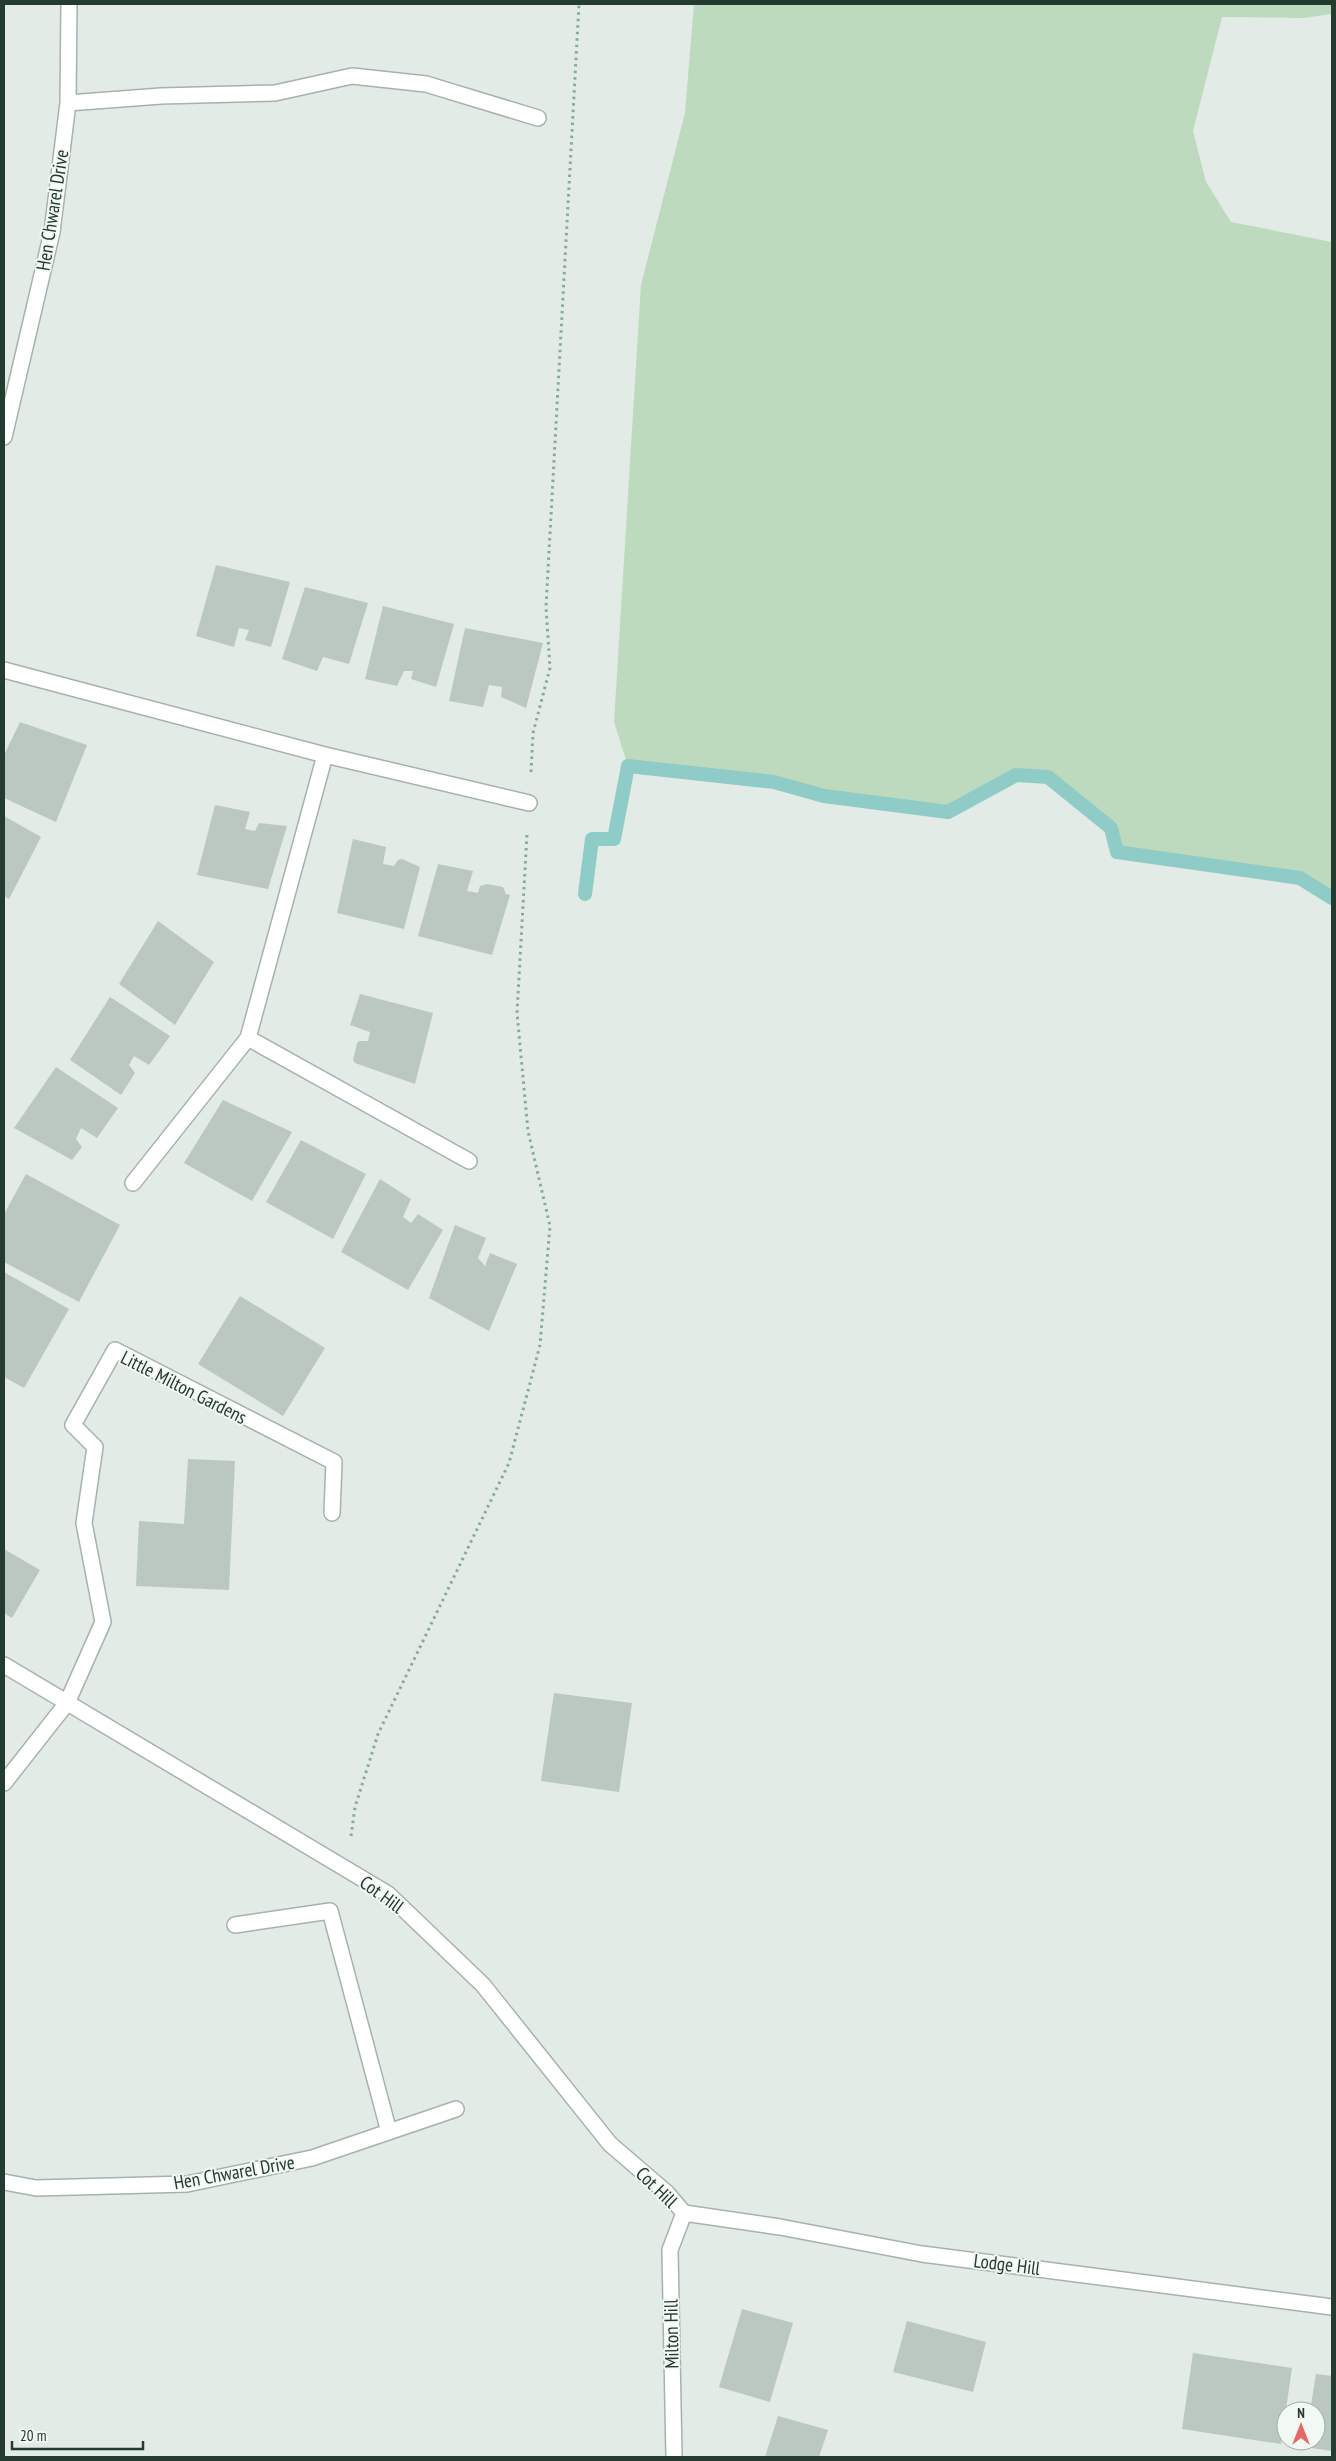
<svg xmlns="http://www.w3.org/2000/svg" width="1336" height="2461" font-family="'PT Sans Narrow',sans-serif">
  <rect width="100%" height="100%" fill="#e2ebe5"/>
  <!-- green -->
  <path fill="#bddabe" d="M694 4H1332V14L1303 18 1222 17 1193 131 1206 182 1231 222 1332 242V898L1300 878 1117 852 1111 828 1048 777 1016 775 948 812 824 796 774 782 628 766 614 722 641 285 685 113Z"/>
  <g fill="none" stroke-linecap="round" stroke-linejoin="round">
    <!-- stream -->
    <path stroke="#8fcbc7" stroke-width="14" d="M585 894 592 839H614L628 766 774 782 824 796 948 812 1016 775 1048 777 1111 828 1117 852 1300 878 1332 898"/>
  </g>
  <!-- building -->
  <path fill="#bbc8c0" d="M216 565 290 582 271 647 245 640 249 630 239 628 234 647 196 636Z
    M305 587 368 603 349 664 323 657 317 671 282 659Z
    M383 606 454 624 436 687 411 679 413 671H404L397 686 365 679Z
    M465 628 543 643 526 708 501 697 502 687 489 685 483 707 449 701Z
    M20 722 87 745 56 822 4 798V755Z
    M215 805 250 812 245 829 255 831 259 823 287 826 268 889 197 875Z
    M4 816 41 837 9 899 4 896Z
    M353 839 386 847 383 864 394 866 398 860 402 859 420 867 404 929 337 913Z
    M438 864 473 871 467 891 478 893 480 886 487 884 503 887 506 894 510 895 492 955 418 936Z
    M158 921 214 962 175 1025 119 984Z
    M360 994 433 1013 415 1084 355 1063 353 1060 357 1043 359 1041H368L370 1032 350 1025Z
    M110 997 170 1036 149 1065 134 1056 129 1065 135 1073 121 1095 70 1060Z
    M56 1067 118 1108 97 1138 81 1128 76 1139 82 1147 72 1160 14 1128Z
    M223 1100 292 1132 252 1201 184 1163Z
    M301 1140 366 1174 333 1239 266 1202Z
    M26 1174 120 1225 79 1302 4 1262V1214Z
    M380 1179 411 1199 403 1217 411 1223 418 1214 443 1230 408 1290 341 1252Z
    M455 1225 486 1238 478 1258 485 1266 490 1253 517 1264 489 1331 429 1298Z
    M4 1272 69 1309 24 1388 4 1377Z
    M240 1296 325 1348 283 1416 198 1364Z
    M188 1459 235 1461 229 1590 136 1586 139 1521 184 1524Z
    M4 1549 40 1570 12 1618 4 1613Z
    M554 1693 632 1703 619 1792 541 1781Z
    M742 2309 793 2323 770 2402 719 2387Z
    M907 2321 986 2342 973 2392 893 2372Z
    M1193 2353 1292 2368 1281 2444 1182 2429Z
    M1316 2374 1332 2376V2451L1305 2447 1306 2441H1316V2411H1310Z
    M778 2416 828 2430 819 2457H765Z"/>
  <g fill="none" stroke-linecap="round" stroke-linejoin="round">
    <!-- minor casing -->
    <g stroke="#a5b3ab" stroke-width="18">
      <path id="minor" d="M68 103 161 96 275 93 352 76 426 84 538 118
        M4 437 52 232 68 103 69 4
        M4 670 325 755 529 803
        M325 755 248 1038 469 1161
        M133 1183 248 1038
        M4 1665 388 1894 483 1985 610 2144 667 2193 684 2213
        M4 1783 67 1703 103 1622 84 1523 95 1447 73 1425 115 1350 334 1462 332 1513
        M235 1925 330 1911 389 2132
        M4 2182 36 2188 187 2184 312 2158 456 2109"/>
    </g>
    <!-- tertiary casing -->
    <g stroke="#a5b3ab" stroke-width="18">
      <path id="tertiary" d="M674 2457 670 2250 684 2213 780 2227 922 2254 1332 2307"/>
    </g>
    <!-- path -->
    <path stroke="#85ac97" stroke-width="3" stroke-dasharray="2.5 4" stroke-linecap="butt" d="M531 772 533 733 550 668 546 607 579 4
      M351 1836 355 1807 378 1734 509 1463 540 1345 550 1226 528 1131 517 1013 527 834"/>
    <!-- minor -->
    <use href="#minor" stroke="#fff" stroke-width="15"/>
    <!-- tertiary -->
    <use href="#tertiary" stroke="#fff" stroke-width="15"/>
  </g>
  <g text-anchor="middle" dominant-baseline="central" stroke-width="4" stroke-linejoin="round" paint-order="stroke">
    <!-- street labels -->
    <g font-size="19" fill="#243b2f" stroke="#f2f8f4">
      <text transform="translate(52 210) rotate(-81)">Hen Chwarel Drive</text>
      <text transform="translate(184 1387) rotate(27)">Little Milton Gardens</text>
      <text transform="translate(382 1894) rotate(36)">Cot Hill</text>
      <text transform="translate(234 2172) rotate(-10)">Hen Chwarel Drive</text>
      <text transform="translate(657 2187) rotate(44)">Cot Hill</text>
      <text transform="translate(1007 2264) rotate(7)">Lodge Hill</text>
      <text transform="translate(671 2334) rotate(-91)">Milton Hill</text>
    </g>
  </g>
  <!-- border -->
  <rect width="1336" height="2461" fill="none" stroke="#243b2f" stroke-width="10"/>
  <!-- north arrow -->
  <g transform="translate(1301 2426)"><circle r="24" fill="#f2f8f4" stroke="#a0aca5"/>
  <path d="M0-4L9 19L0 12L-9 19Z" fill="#e66865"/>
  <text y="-8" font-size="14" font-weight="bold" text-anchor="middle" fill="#243b2f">N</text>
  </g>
  <!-- scale -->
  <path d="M12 2441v8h131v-8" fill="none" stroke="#243b2f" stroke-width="2.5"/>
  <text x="20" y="2441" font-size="15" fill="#243b2f" stroke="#f2f8f4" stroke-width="4" paint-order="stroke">20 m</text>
</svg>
